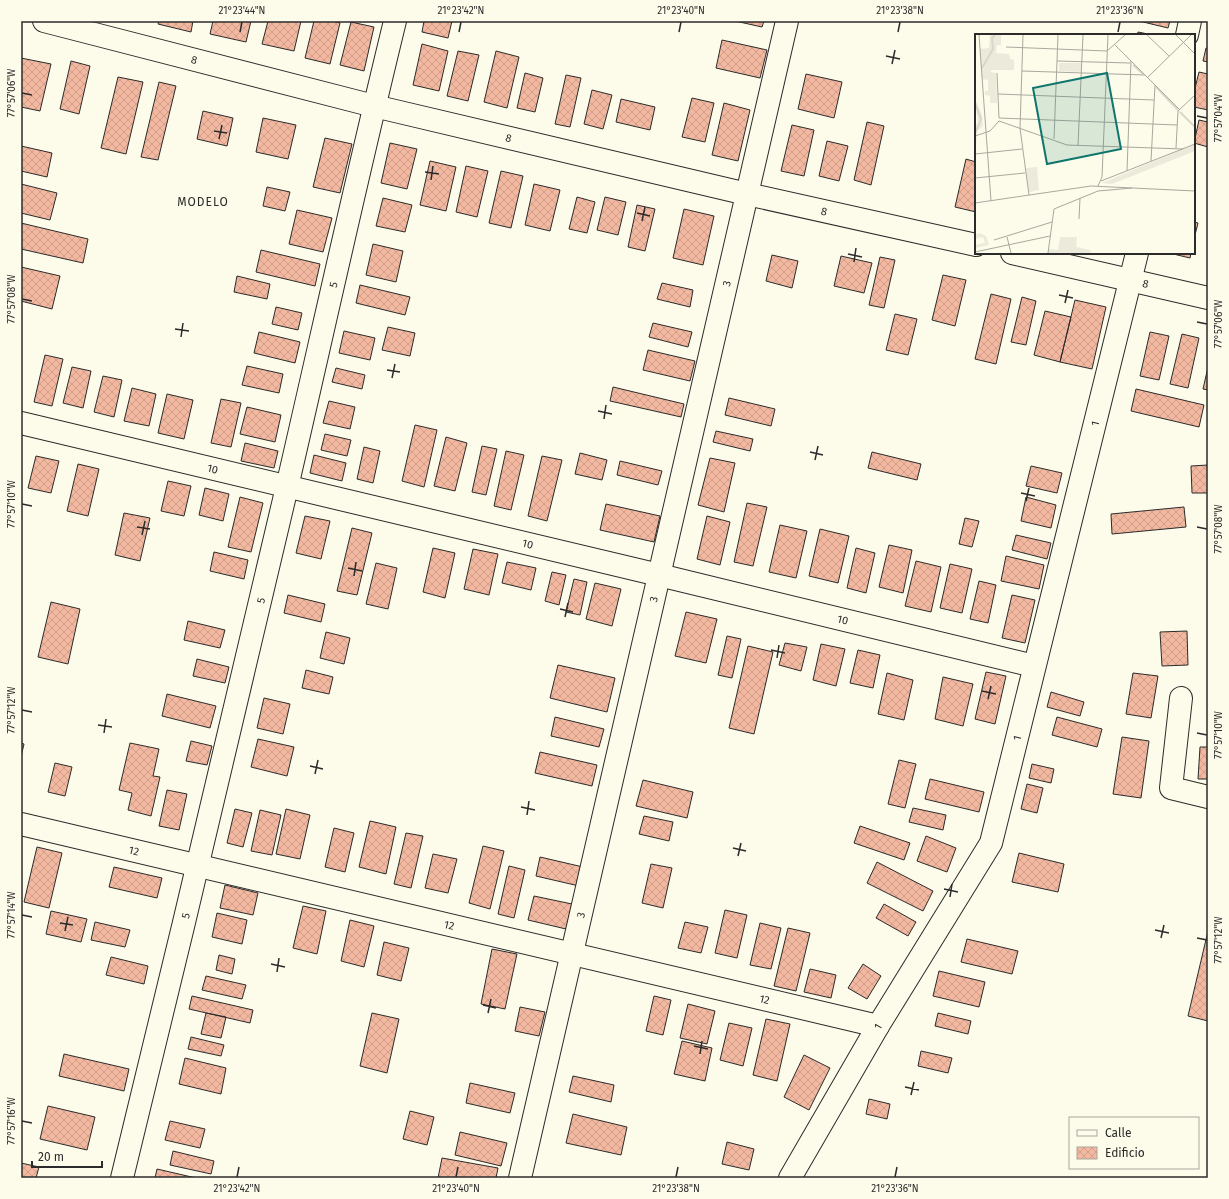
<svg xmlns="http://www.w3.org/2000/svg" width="1229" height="1199" font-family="'Fira Sans',sans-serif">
  <defs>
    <pattern id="building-cross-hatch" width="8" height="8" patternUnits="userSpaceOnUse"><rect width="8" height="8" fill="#f2b8a0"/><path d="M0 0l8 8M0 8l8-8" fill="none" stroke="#d09e8a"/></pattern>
  </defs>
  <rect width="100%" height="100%" fill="#fdfbea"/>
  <!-- building -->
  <path fill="url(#building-cross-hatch)" stroke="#2b2b2b" d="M159 21H193L191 32 158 24Z
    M213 21H251L246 42 210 34Z
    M268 21H301L294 51 262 44Z
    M314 21H333L340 23 330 64 305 58Z
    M424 21H452L448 38 422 32Z
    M735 21H764L762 27Z
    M1139 21H1170L1168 28Z
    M351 22 374 27 364 71 340 65Z
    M1138 32 1153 35H1137Z
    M722 40 767 50 760 78 716 68Z
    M422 44 448 51 439 91 413 85Z
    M1206 48H1208V62L1203 61Z
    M458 51 479 55 468 101 447 96Z
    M496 51 519 57 507 108 484 102Z
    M21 58 51 64 40 111 21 107Z
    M71 61 90 66 79 114 60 109Z
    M1199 72 1208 74V110L1194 107V92Z
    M525 73 543 78 535 112 517 108Z
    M806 74 842 82 834 118 798 109Z
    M566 75 581 78 570 127 555 124Z
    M118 77 143 82 126 154 101 148Z
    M159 82 176 86 158 160 141 157Z
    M592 90 612 95 603 129 584 124Z
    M692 98 714 103 705 142 682 137Z
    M621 99 655 107 650 130 616 122Z
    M724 103 750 110 738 161 712 155Z
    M203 111 233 118 227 146 197 139Z
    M263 118 296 125 288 159 256 152Z
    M1199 120 1208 122V147L1194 143Z
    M867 122 884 126 871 185 854 180Z
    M792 125 814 130 804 176 781 171Z
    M325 138 352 144 340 193 313 187Z
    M827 141 848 146 839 181 819 176Z
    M390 143 417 149 407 189 381 183Z
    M21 146 52 153 47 177 21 171Z
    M966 159 976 162V212L955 207Z
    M430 161 456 167 446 211 420 205Z
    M466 166 488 171 477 217 456 212Z
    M501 171 523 176 511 228 489 223Z
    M21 184 57 193 50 220 21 213Z
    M534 184 560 190 550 231 525 225Z
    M267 187 290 192 285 211 263 206Z
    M577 197 595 202 587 233 569 229Z
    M605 197 626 202 618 235 597 230Z
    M383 198 412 205 405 232 376 226Z
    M637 205 655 209 645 251 628 247Z
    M684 209 714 216 703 265 673 258Z
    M297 210 332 218 323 252 289 244Z
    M1194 222 1198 223 1194 239Z
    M21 223 88 239 83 263 21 249Z
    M373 244 403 251 396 282 366 275Z
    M261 250 320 264 315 286 256 272Z
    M1169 253H1191L1190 258Z
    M772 255 798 261 792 288 766 281Z
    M841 256 872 263 864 293 834 286Z
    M880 257 895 260 884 308 869 305Z
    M21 267 60 276 52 309 21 301Z
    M943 275 966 280 955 326 932 320Z
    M237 276 270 284 267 299 234 292Z
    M662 283 693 290 690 307 657 299Z
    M360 285 410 297 405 315 356 303Z
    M991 294 1011 299 996 364 975 359Z
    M1022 297 1036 301 1026 345 1011 342Z
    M1075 300 1106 307 1092 369 1060 362Z
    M276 307 302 313 298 330 272 324Z
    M1045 311 1071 317 1060 362 1034 355Z
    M895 314 917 319 908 355 886 350Z
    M653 323 692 332 688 347 649 337Z
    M388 327 415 333 410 356 382 350Z
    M344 331 375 338 370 360 339 353Z
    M259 332 300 342 295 363 254 353Z
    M1150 332 1169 336 1159 380 1140 376Z
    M1182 334 1199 338 1188 388 1170 384Z
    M648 350 695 361 690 381 643 370Z
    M45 355 63 359 52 406 34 402Z
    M247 366 283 374 279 393 242 385Z
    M72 367 91 371 83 408 63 403Z
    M1208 367V390L1203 389Z
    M336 368 365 375 362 389 332 382Z
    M103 376 122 380 114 417 94 412Z
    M613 387 684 404 681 417 610 401Z
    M132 388 156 394 149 426 124 421Z
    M1136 389 1204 405 1199 427 1131 411Z
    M167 394 193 400 184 439 158 433Z
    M729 398 775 409 771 426 725 415Z
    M221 399 241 403 231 447 211 443Z
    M329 401 355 407 350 429 323 423Z
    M247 407 281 415 275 442 240 434Z
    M415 425 437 430 424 487 402 481Z
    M716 431 753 439 750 451 713 442Z
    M325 434 351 440 347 456 321 450Z
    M446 437 467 443 455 491 434 486Z
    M245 443 278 451 274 468 241 461Z
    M482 446 497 449 486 495 472 492Z
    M364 447 380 451 373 483 357 479Z
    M506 451 524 455 511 510 494 506Z
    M872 452 921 464 917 480 868 468Z
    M580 453 607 460 602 480 575 474Z
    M314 455 346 463 342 481 310 473Z
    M36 456 59 461 51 493 28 488Z
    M542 456 562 460 547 521 528 516Z
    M710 458 735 463 724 512 698 505Z
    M620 461 662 471 658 485 617 475Z
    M78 464 99 469 88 516 67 511Z
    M1208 465V493H1192L1191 466Z
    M1031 466 1062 473 1057 493 1026 486Z
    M168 481 191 486 184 516 161 511Z
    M205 488 229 494 223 521 199 515Z
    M240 497 263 503 251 552 228 547Z
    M1026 497 1056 505 1051 528 1021 521Z
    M747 503 767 507 753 566 734 562Z
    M606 504 660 516 654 542 600 530Z
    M1184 507 1186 527 1112 534 1111 514Z
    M124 513 150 518 140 561 115 555Z
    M305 516 330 521 321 559 296 553Z
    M707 516 730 522 720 565 697 559Z
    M965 518 979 521 972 547 959 544Z
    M780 525 807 531 796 578 769 572Z
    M352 528 372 533 357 595 337 591Z
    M820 529 849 536 838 583 809 576Z
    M1016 535 1051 543 1047 559 1012 550Z
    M889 545 912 550 903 593 879 587Z
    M433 548 455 553 445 598 423 592Z
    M856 548 875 553 866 593 847 588Z
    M473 549 498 554 489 595 464 589Z
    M214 552 248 560 244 579 210 571Z
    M1006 556 1044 565 1039 589 1001 581Z
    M916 561 941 567 931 612 905 606Z
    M507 562 536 568 531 590 502 583Z
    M376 563 397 568 388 609 366 604Z
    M950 564 972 569 962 613 940 608Z
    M552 572 566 575 559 605 545 601Z
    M574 579 587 582 580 615 566 612Z
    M979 581 996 585 988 623 970 619Z
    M595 583 621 589 612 626 586 619Z
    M288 595 325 604 321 622 284 613Z
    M1012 595 1035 600 1025 643 1002 638Z
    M51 602 80 609 68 664 38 657Z
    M686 612 717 619 706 663 675 656Z
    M188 621 225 630 220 648 184 640Z
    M1187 631 1188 665 1162 666 1160 632Z
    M326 632 350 638 344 664 320 658Z
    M727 636 741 639 732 678 718 675Z
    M785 643 807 647 801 671 779 665Z
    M821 644 845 649 836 686 813 680Z
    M748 646 773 652 754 734 729 728Z
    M858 650 880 655 873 688 850 683Z
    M197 659 229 667 225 683 193 676Z
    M558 665 615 678 607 712 550 698Z
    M306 670 333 677 329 694 302 688Z
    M986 672 1006 676 995 724 975 719Z
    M887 673 913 680 904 720 878 714Z
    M1133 673 1158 676 1151 718 1126 714Z
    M943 677 973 684 963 726 935 719Z
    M1051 692 1084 702 1080 716 1047 707Z
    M167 694 216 706 210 728 162 716Z
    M264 698 290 704 283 734 257 728Z
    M555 717 604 729 599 747 551 736Z
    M1057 717 1102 729 1097 747 1052 735Z
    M1122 737 1149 741 1141 798 1113 794Z
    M258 739 294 747 287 776 251 767Z
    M191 741 212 746 207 765 186 761Z
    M21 743 24 744 21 757Z
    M130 743 159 749 153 776 160 777 151 816 128 810 132 793 119 790Z
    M1200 747H1208V779H1198Z
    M540 752 597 765 592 786 535 773Z
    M899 760 916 764 905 808 888 804Z
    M55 763 72 767 65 796 48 792Z
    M1032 764 1054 769 1051 783 1029 778Z
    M930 779 984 792 979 812 925 799Z
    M643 780 693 792 687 818 636 806Z
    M1027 784 1043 788 1037 813 1021 809Z
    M167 790 187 794 179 830 159 826Z
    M913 808 946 815 943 830 909 822Z
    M235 809 252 813 243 847 227 843Z
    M286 809 310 815 300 859 276 854Z
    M260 810 281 815 272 855 251 851Z
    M644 816 673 822 669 841 639 834Z
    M370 821 396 827 386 874 359 867Z
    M860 826 910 843 904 860 854 843Z
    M334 828 354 833 345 872 325 867Z
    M406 833 423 836 411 888 394 884Z
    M926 836 956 848 947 872 917 861Z
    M483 846 504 851 490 909 469 903Z
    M37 847 62 853 49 908 24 902Z
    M1019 853 1064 864 1058 892 1012 882Z
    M433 854 457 859 448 893 425 888Z
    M540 857 583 867 579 886 536 876Z
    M877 862 933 891 923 911 867 883Z
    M651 864 672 868 663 908 642 903Z
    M509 866 525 870 514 918 498 914Z
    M114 867 162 878 157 898 109 887Z
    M225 885 258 893 253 915 220 908Z
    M534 896 572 904 566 929 528 920Z
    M884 904 916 922 908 936 876 918Z
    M303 906 326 911 317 954 293 948Z
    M725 910 747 915 737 958 715 953Z
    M51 911 87 919 81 942 46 934Z
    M217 913 247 920 242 944 212 937Z
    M350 920 374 926 364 967 341 961Z
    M95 922 130 930 125 947 91 940Z
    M685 922 708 927 701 953 678 948Z
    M760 923 781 928 771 969 750 965Z
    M788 928 810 933 796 991 774 986Z
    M1208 931V1021L1188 1016Z
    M967 939 1018 951 1012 974 961 962Z
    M384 942 409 948 401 981 377 975Z
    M492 949 517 954 505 1009 481 1004Z
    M219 955 235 959 232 974 216 970Z
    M111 957 148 966 144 984 106 975Z
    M863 964 881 976 867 999 848 988Z
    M810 969 836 975 831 998 804 992Z
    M939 971 985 982 979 1007 933 996Z
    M206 976 246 985 242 999 202 990Z
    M192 996 253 1010 250 1023 189 1009Z
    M654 996 671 1000 663 1035 646 1031Z
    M688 1004 715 1011 707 1044 680 1038Z
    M520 1007 545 1012 539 1036 515 1031Z
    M206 1013 226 1017 221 1038 201 1034Z
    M372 1013 399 1019 387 1073 360 1066Z
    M938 1013 971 1021 968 1034 935 1026Z
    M766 1019 790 1024 777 1081 753 1075Z
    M729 1023 752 1028 743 1066 720 1060Z
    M191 1037 224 1045 221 1056 188 1049Z
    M682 1041 712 1048 705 1081 674 1074Z
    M921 1051 952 1058 948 1073 918 1066Z
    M64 1054 129 1069 124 1091 59 1076Z
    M804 1055 830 1068 809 1110 784 1097Z
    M185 1058 226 1068 221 1094 179 1084Z
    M573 1076 614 1085 611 1102 569 1092Z
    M470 1083 515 1093 510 1113 466 1103Z
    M869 1099 890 1104 887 1119 866 1114Z
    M48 1106 95 1117 87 1150 40 1139Z
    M410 1111 434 1117 427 1145 403 1139Z
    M573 1114 627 1127 621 1155 566 1143Z
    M170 1121 205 1129 200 1148 165 1140Z
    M460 1132 507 1143 501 1166 455 1155Z
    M727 1142 754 1149 749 1170 722 1164Z
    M173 1151 214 1161 211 1174 170 1165Z
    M442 1158 498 1168 496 1178H438Z
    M21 1163 39 1167 36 1178H21Z
    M157 1169 196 1178H155Z"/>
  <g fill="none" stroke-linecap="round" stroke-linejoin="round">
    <!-- minor casing -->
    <g stroke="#2b2b2b" stroke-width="24">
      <g id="minor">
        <path id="s1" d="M44 21 374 106 747 194 976 245"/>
        <path d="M1187 35 1190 21"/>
        <path id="s2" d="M1012 253 1208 298"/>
        <path id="s3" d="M21 423 659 575 1034 666"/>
        <path d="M1181 698 1171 788 1208 797"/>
        <path id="s4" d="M21 824 878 1026"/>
        <path id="s5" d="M122 1178C178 948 234 717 287 487 323 331 357 176 395 21"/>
        <path id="s6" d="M520 1178 787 21"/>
        <path id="s7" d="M790 1178 878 1026 991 843 1137 253"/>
      </g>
    </g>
    <!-- minor -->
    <use href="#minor" stroke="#fdfbea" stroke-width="22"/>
  </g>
  <!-- ticks -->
  <path fill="none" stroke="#2b2b2b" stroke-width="1.5" d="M240 32 242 22M459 32 461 22M679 32 681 22M898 32 900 22M1118 32 1120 22M886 56 900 59M892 64 895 50M22 93 32 95M1197 116 1207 118M214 131 227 133M219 139 222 125M425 172 439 174M431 180 433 166M637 213 650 216M642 221 645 207M848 254 862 257M854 262 856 248M1059 295 1073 298M22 299 32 301M1065 303 1068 290M1197 322 1207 324M175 329 189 331M181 337 183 323M387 370 400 372M392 378 395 364M598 411 612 414M604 419 606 405M810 452 823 455M815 460 818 446M1021 493 1035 496M1026 501 1029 488M22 504 32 506M137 527 150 529M1197 527 1207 529M142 535 145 521M348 568 362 571M354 576 356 562M560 609 573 612M565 617 568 603M771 650 785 653M777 658 779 645M982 691 996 694M988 699 991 686M22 710 32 712M98 725 112 727M104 733 106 719M1197 733 1207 735M310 766 323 769M315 774 318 760M521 807 535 810M527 815 529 801M733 848 746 851M738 856 741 843M944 889 958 892M950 897 952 884M22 915 32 917M60 923 73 925M1155 930 1169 933M65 931 68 917M1161 938 1164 925M1197 938 1207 940M271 964 285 967M277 972 279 958M483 1005 496 1008M488 1013 491 999M694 1046 708 1049M700 1054 702 1041M905 1087 919 1090M911 1095 914 1082M22 1121 32 1123M237 1177 239 1167M456 1177 458 1167M676 1177 678 1167M895 1177 897 1167"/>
  <g text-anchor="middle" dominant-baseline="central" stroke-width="3" stroke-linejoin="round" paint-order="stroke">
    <!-- street labels -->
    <g font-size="11" fill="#2b2b2b" stroke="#fdfbea">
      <text stroke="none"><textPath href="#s1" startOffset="155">8</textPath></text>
      <text stroke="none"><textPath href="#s1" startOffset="479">8</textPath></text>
      <text stroke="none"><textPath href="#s1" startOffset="803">8</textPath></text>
      <text stroke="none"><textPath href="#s2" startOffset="137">8</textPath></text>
      <text stroke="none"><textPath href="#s5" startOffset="918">5</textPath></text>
      <text stroke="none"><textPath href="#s6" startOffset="918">3</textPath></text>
      <text stroke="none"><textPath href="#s7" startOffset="823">1</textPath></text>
      <text stroke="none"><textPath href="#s3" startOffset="197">10</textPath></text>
      <text stroke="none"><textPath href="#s3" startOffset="521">10</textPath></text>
      <text stroke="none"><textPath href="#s5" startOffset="594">5</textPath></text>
      <text stroke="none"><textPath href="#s6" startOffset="594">3</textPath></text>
      <text stroke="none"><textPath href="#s3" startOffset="845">10</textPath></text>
      <text stroke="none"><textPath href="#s7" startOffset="499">1</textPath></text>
      <text stroke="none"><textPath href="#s4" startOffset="116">12</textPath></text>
      <text stroke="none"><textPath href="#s5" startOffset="270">5</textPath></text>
      <text stroke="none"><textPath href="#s6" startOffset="270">3</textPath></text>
      <text stroke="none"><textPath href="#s4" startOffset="440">12</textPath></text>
      <text stroke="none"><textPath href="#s4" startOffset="764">12</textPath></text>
      <text stroke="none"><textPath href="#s7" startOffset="175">1</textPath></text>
    </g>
    <!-- neighbourhood labels -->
    <g font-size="12" letter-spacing="1" fill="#2b2b2b" stroke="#fdfbea">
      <text x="203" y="202">MODELO</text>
    </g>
  </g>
  <!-- overview -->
  <g transform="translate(975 34)">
    <rect width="220" height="220" fill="#fdfbea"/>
    <path d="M8 1H37H26V11H22L21 19 34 20 35 25 39 26V36H16V38L21 39 22 69H15V62L10 61V57H13V46L7 45 5 15 14 14 15 1ZM84 29H106V38L84 37ZM0 65 7 81 8 92 2 97 0 127V91L3 89ZM220 110V117L137 150 127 149ZM5 199 11 202 14 211 0 214V211L10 209 8 203 0 205V201Z" fill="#ecebdb"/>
    <path d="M62 133 64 156 54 158 51 134ZM85 203H102L101 213 116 216 115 219H73V215L83 216Z" fill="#ecebdb"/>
    <path fill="none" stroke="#d8d7c9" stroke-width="2" d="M158 31 168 40M7 34 18 15 17 4 20 1M181 53 203 76M0 69 6 85 0 100M205 78 220 93"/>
    <path fill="none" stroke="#a9a89e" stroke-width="1" d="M4 1 16 167M48 1 45 94 54 161M172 1 194 22M201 1 220 20M140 11 205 76M31 13 132 17M132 17 150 1M82 27 155 29M47 37 170 41M22 39 24 84M173 43 216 1M23 60 179 66M24 84 202 91M24 87 92 111 208 115M0 102 15 97 24 87M79 105 83 1M103 111 108 1M201 114 203 77 220 61M0 120 47 115M176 127 180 51M152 137 156 27M0 144 50 139M126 147 220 110M123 152 127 143 133 1M0 169 116 152 220 157M104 185 105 164M32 203 36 219M19 206 77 188M0 218 75 202M73 219 79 175 123 157 157 154"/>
    <path fill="#0f766e" fill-opacity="0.15" stroke="#0f766e" stroke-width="2" d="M132 39 146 115 72 130 58 54Z"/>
    <rect width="220" height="220" fill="none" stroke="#2b2b2b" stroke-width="2"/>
  </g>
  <!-- border -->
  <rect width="1229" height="1199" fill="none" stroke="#fdfbea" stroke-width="44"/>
  <!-- legend -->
  <rect x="1069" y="1117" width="130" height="52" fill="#fdfbea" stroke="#a9a89e"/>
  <rect x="1077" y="1130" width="20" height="6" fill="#fdfbea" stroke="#a9a89e"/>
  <text x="1105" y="1137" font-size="12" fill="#2b2b2b">Calle</text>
  <rect x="1077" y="1147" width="20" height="12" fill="url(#building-cross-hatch)" stroke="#a9a89e"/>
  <text x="1105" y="1157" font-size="12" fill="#2b2b2b">Edificio</text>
  <!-- scale -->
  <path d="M32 1161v6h70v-6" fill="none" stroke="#2b2b2b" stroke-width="2"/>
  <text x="38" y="1161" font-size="12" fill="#2b2b2b" stroke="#fdfbea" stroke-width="3" paint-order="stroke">20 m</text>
  <rect x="22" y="22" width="1185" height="1155" fill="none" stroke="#2b2b2b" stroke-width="1.5"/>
  <g font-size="10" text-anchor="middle" fill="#2b2b2b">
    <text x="242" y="14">21°23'44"N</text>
    <text x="461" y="14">21°23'42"N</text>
    <text x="681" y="14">21°23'40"N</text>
    <text x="900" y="14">21°23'38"N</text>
    <text x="1120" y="14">21°23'36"N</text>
    <text transform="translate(11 93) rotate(-90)" y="4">77°57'06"W</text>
    <text transform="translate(1218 118) rotate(-90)" y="4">77°57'04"W</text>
    <text transform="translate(11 299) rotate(-90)" y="4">77°57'08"W</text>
    <text transform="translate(1218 324) rotate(-90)" y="4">77°57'06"W</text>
    <text transform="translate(11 504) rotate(-90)" y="4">77°57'10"W</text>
    <text transform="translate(1218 529) rotate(-90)" y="4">77°57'08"W</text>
    <text transform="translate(11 710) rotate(-90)" y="4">77°57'12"W</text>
    <text transform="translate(1218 735) rotate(-90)" y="4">77°57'10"W</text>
    <text transform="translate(11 915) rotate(-90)" y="4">77°57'14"W</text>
    <text transform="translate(1218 940) rotate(-90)" y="4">77°57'12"W</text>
    <text transform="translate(11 1121) rotate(-90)" y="4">77°57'16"W</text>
    <text x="237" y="1192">21°23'42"N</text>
    <text x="456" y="1192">21°23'40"N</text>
    <text x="676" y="1192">21°23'38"N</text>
    <text x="895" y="1192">21°23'36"N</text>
  </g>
</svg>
